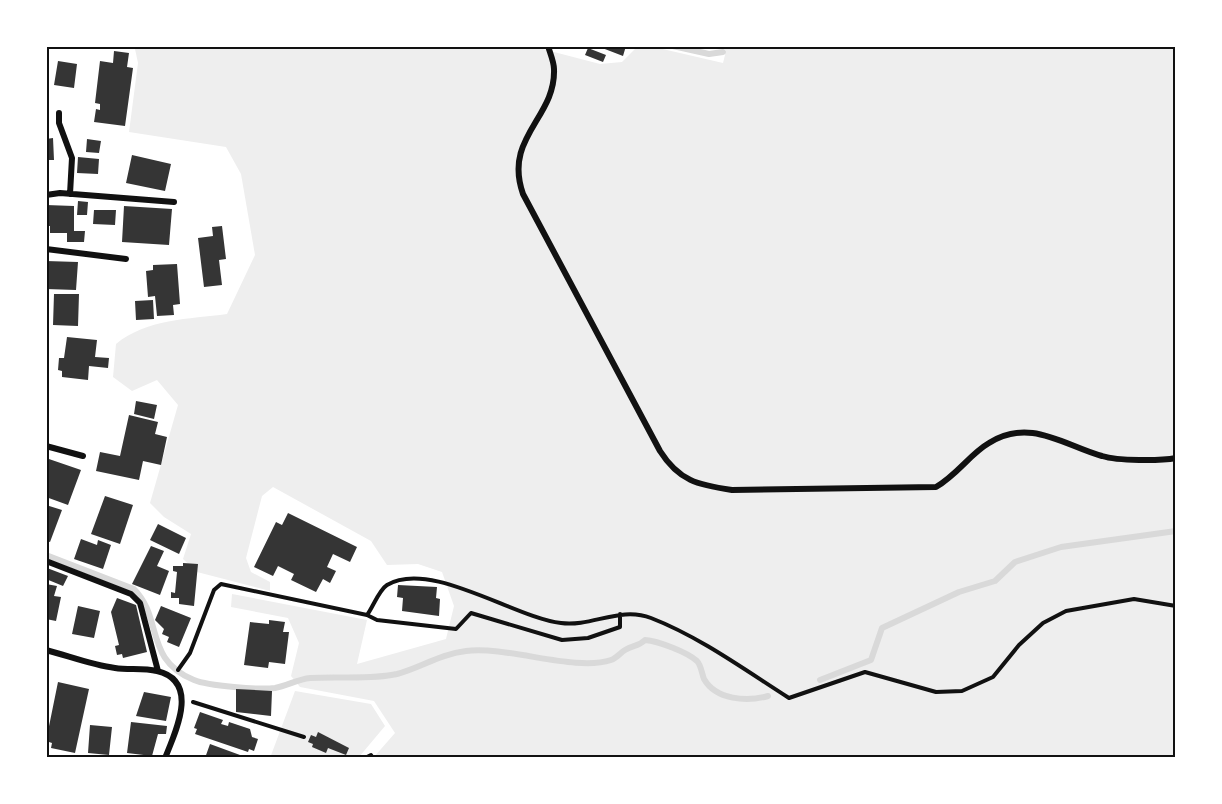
<svg xmlns="http://www.w3.org/2000/svg" width="1222" height="804" font-family="Inter,sans-serif">
  <rect width="100%" height="100%" fill="#fff"/>
  <!-- green -->
  <path fill="#eee" d="M47 46H531L600 64 622 62 638 46 654 47 723 63 726 51 723 46 1175 47V757H374L395 733 374 701 300 687 291 676 299 643 288 618 231 607 232 594 367 620 357 664 446 639 454 606 442 572 418 564 387 565 371 541 273 487 262 496 246 558 251 572 270 582V591L197 572 183 559 191 534 164 517 150 503 178 405 157 380 132 391 113 377 116 344C146 319 189 319 227 314L255 255 241 174 226 147 129 132 138 63 135 49H47Z
    M295 691 371 704 385 726 359 757 270 758Z"/>
  <g fill="none" stroke-linecap="round" stroke-linejoin="round">
    <!-- stream -->
    <path stroke="#d9d9d9" stroke-width="6" d="M673 46 709 54 723 52
      M46 555 134 589C163 618 144 660 194 680 208 686 260 690 275 688 287 686 298 679 310 678 338 676 370 680 397 674 420 668 440 654 466 651 509 646 575 672 611 660 617 658 620 653 625 650 633 645 638 647 645 640 658 641 687 652 697 661 701 665 702 674 704 679 716 700 747 702 768 696
      M820 680 871 660 882 628 959 592 995 581 1015 562 1061 547 1176 531"/>
  </g>
  <!-- building -->
  <path fill="#353535" d="M597 46H626L623 56Z
    M588 48 606 55 603 62 585 55Z
    M114 51 129 53 127 67 133 68 125 126 94 122 96 109 100 110V104L95 103 100 61 113 63Z
    M58 61 77 64 74 88 54 85Z
    M53 138 54 160H46V139Z
    M87 139 101 141 99 153 86 152Z
    M132 155 171 164 165 191 126 183Z
    M78 157 99 159 98 174 77 173Z
    M78 201 88 202 87 215H77Z
    M46 205 74 206V231H85L84 242H67V233H50V226H46Z
    M124 206 172 209 169 245 122 242Z
    M94 210H116L115 225 93 224Z
    M222 226 226 259 219 260 222 285 204 287 198 238 213 236 212 227Z
    M46 261 78 262 76 290 46 289Z
    M177 264 180 304 173 305 174 315 157 316 155 296 148 297 146 271 153 270V265Z
    M54 294H79L78 326 53 325Z
    M153 300 154 319 136 320 135 301Z
    M67 337 97 340 95 357 109 358 108 368 89 366 88 380 62 377V371L58 370 59 358H64Z
    M136 401 157 405 154 419 134 414Z
    M129 415 158 422 155 434 167 437 161 465 143 461 139 480 96 471 100 452 120 456Z
    M46 458 81 470 68 505 46 497Z
    M105 496 133 505 120 544 91 534Z
    M46 505 62 510 50 542 46 541Z
    M288 513 357 547 350 562 333 554 327 567 336 571 330 583 323 579 316 592 291 580 294 574 278 566 273 576 254 567 276 522 282 525Z
    M158 524 186 538 179 554 150 540Z
    M81 539 97 545 98 540 111 545 103 569 74 559Z
    M151 546 164 551 157 566 169 571 160 595 132 584Z
    M183 563 198 564 194 606 179 604V598H171V592L175 593 177 572 173 571V566H183Z
    M47 568 68 576 63 586 46 579Z
    M46 584 57 586 54 596 61 597 56 621 46 619Z
    M398 585 437 587 436 598 440 599 439 616 402 611 403 598 397 597Z
    M117 598 136 605 147 652 123 658 122 654 117 655 115 646 119 645 111 612Z
    M78 606 100 611 94 638 72 634Z
    M161 606 191 618 179 647 167 642 169 637 162 634 164 629 155 620Z
    M269 620 285 622 283 632H289L285 664 269 662 268 668 244 665 250 622 269 624Z
    M58 682 89 689 75 753 51 748 52 743 46 741Z
    M236 689 272 691 271 716 236 712Z
    M144 692 171 697 166 721 136 716Z
    M200 712 223 720 221 724 228 726 229 722 250 729 252 737 258 739 254 751 249 749 248 752 195 734 197 729 194 728Z
    M131 722 167 726 166 734H158L152 756 127 753Z
    M90 725 112 727 109 755 88 753Z
    M318 732 349 748 346 755 328 748 326 753 312 747 313 744 308 742 311 735 316 737Z
    M210 744 240 755 239 758H205Z"/>
  <g fill="none" stroke-linecap="round" stroke-linejoin="round">
    <!-- path -->
    <path stroke="#111" stroke-width="4" d="M367 615 377 620 456 629 471 613 562 640 588 638 620 627V614
      M178 670 190 653 214 590 221 584 367 615C373 607 379 590 387 585 430 559 515 618 561 623 592 627 620 606 651 618 700 637 745 670 789 698L865 672 936 692 962 691 993 677 1019 645 1043 623 1066 611 1134 599 1176 606
      M193 702 304 737
      M365 758 371 755 373 758"/>
    <!-- minor -->
    <path stroke="#111" stroke-width="6" d="M548 46C550 53 554 62 554 69 556 118 503 137 523 194L660 451C679 481 698 485 732 490L936 487C958 474 970 454 989 443 1030 417 1065 446 1102 456 1118 461 1160 461 1176 458
      M59 113V123L72 158 70 194
      M46 195 60 193 174 202
      M46 249 126 259
      M46 446 83 456
      M46 561 131 594 140 603 158 671
      M46 650C69 656 92 665 115 668 128 670 143 668 157 671 200 681 176 731 165 758"/>
  </g>
  <!-- border -->
  <rect width="1222" height="804" fill="none" stroke="#ffffff" stroke-width="96"/>
  <rect x="48" y="48" width="1126" height="708" fill="none" stroke="#111" stroke-width="2"/>
</svg>
